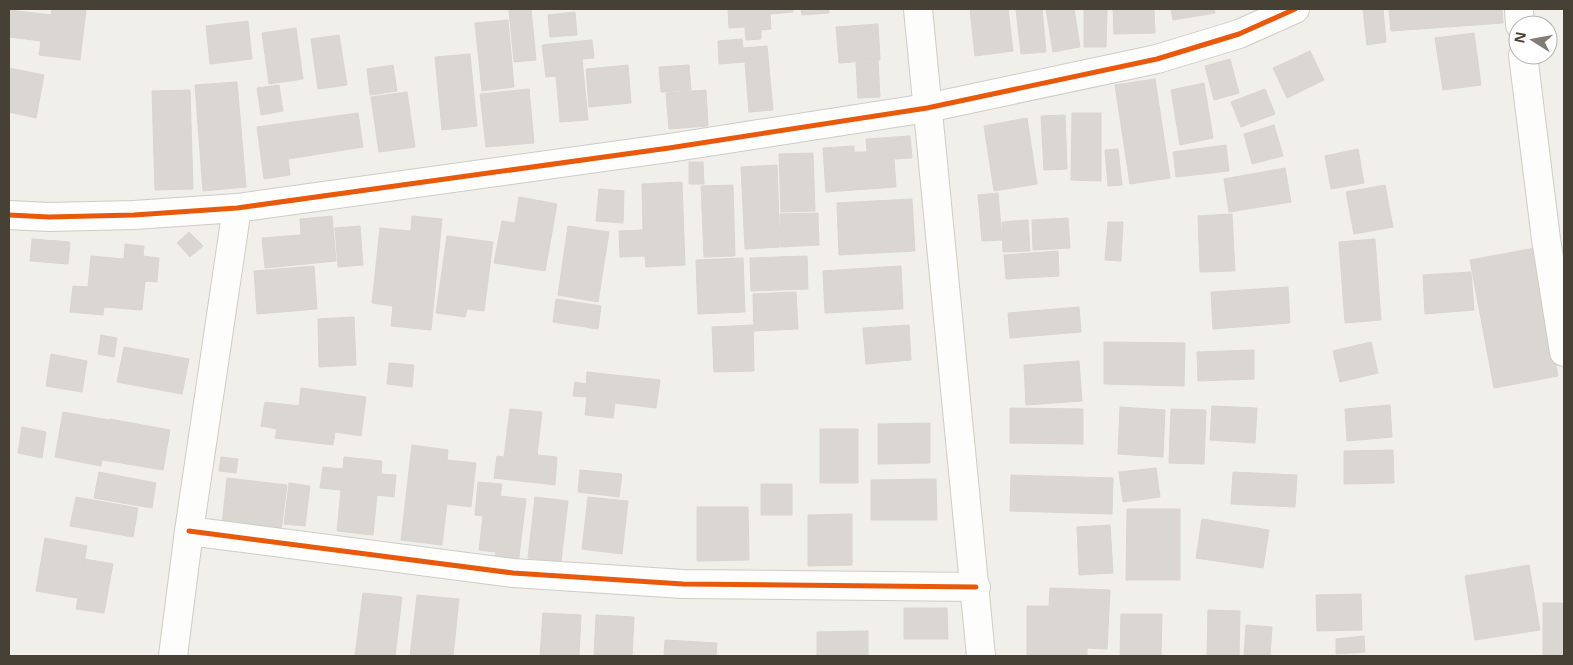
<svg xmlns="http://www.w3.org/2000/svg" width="1573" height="665" font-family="'Noto Sans',sans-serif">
  <rect width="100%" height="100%" fill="#f0efea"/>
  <!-- building -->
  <path fill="#dad7d2" stroke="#d8d6cf" d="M52 9 86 10 80 60 39 55 41 41 9 37V10L51 15Z
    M531 9 536 60 514 62 509 10Z
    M728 9H793V12L770 14 771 29 761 30V39L746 40 745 27 729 28Z
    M801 9H829V13L802 15Z
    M970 9H1008L1013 51 975 56Z
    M1016 9H1042L1046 52 1021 54Z
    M1046 9H1074L1080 47 1053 52Z
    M1084 9H1107L1106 47H1084Z
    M1113 9H1154L1155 33 1114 34Z
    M1171 9H1214L1215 13 1173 20Z
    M1363 9H1383L1386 42 1367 45Z
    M1389 9H1502L1503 23 1391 31Z
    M575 12 577 35 550 37 548 15Z
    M508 20 514 87 482 91 475 23Z
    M248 21 252 59 210 64 206 26Z
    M878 24 880 60 839 63 836 27Z
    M296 28 303 79 269 84 262 33Z
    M1474 33 1481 85 1443 90 1435 38Z
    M339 35 347 85 318 89 311 39Z
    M742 39 743 48 767 46 773 110 749 112 745 62 719 64 718 41Z
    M592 40 594 58 582 59 588 120 560 122 556 76 546 77 542 45Z
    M1310 51 1324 80 1287 98 1273 68Z
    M470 54 477 126 442 130 435 57Z
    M1230 59 1239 93 1214 100 1205 66Z
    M878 61 880 97 858 98 856 63Z
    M393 65 397 91 370 95 367 69Z
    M628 65 631 103 589 107 586 69Z
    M689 65 691 90 661 92 659 67Z
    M9 68 44 75 36 118 9 112Z
    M1155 79 1170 178 1130 184 1115 85Z
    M237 82 246 187 203 191 195 85Z
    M1204 83 1213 138 1180 145 1171 90Z
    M279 85 283 111 261 115 257 88Z
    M529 89 534 143 486 147 480 94Z
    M1265 89 1275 114 1241 127 1231 102Z
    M190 90 193 189 155 190 152 91Z
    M706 90 708 126 669 129 666 93Z
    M407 92 415 147 379 152 371 97Z
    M358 113 363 147 288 159 290 175 264 179 257 127Z
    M1072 113H1101V181L1071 180Z
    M1065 115 1067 169 1044 170 1041 116Z
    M1027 118 1037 184 994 191 984 126Z
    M1274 125 1283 156 1252 164 1244 134Z
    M910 136 912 158 894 159 896 187 826 192 823 148 854 146V152H867L866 139Z
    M1226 145 1229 171 1176 177 1173 152Z
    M1118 149 1122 185 1108 186 1105 150Z
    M1358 149 1364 183 1331 189 1325 156Z
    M813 153 815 211 781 212 779 154Z
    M689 162H703L704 184H689Z
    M777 165 780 247 745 249 741 167Z
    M1285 168 1291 202 1229 212 1224 179Z
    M682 182 685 265 646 267 645 256 620 257 619 231 643 230 642 184Z
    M733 185 735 256 704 257 701 186Z
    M1385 185 1393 227 1354 234 1346 192Z
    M599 189 624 191 623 223 596 221Z
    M998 193 1002 240 982 241 978 195Z
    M519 197 557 204 545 271 494 263 502 221 515 223Z
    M912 199 915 251 839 255 837 203Z
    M818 213 819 245 781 247 780 214Z
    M1232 214 1235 271 1200 272 1198 216Z
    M332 216 336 261 265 268 262 238 301 235 300 219Z
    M412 216 442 219 431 330 391 326 393 306 372 303 380 228 411 231Z
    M1068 218 1070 248 1033 250 1032 220Z
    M1028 220 1030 251 1003 252 1002 222Z
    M1108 222H1123L1121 261 1105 260Z
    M360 226 363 265 338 267 335 228Z
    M568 226 609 232 598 302 558 295Z
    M189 232 203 246 190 257 177 243Z
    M447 236 493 242 484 311 467 309 465 317 436 313Z
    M32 239 70 242 68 264 30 261Z
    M1375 239 1381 320 1345 323 1339 242Z
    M125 244 144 246 143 256 159 258 157 282 145 281 142 310 104 307 103 315 70 312 73 286 88 287 91 256 124 259Z
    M1535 248 1558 376 1494 388 1470 260Z
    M1058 251 1059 276 1006 279 1004 255Z
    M807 256 808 289 751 291 750 258Z
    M743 258 745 312 698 314 696 260Z
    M314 266 317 309 257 314 254 271Z
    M901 266 903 309 825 313 823 271Z
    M1471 272 1474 310 1425 314 1423 275Z
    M1288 287 1290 323 1213 329 1211 292Z
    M796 292 798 329 754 331 753 294Z
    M556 299 601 306 598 329 553 322Z
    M1079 307 1081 332 1010 338 1008 313Z
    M354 317 356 365 319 367 318 319Z
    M753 325 754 371 714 372 712 327Z
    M909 325 911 360 866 364 863 328Z
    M101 335 117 338 114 357 98 354Z
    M1104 342 1185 343 1184 386 1104 384Z
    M1371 342 1378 373 1340 382 1333 351Z
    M124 347 189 359 182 394 117 382Z
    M1254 350V379L1198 381 1197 352Z
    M51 354 87 361 82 392 46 386Z
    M1079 361 1082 401 1026 405 1024 365Z
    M389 363 414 365 412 387 387 384Z
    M587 372 660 380 656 408 615 403 613 418 585 415 587 397 573 396 575 382 586 384Z
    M301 388 366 397 361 436 335 432 333 445 275 438 277 429 261 426 265 402 299 406Z
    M1390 405 1392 437 1347 441 1345 409Z
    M1212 406 1257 408 1255 443 1210 440Z
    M1120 407 1165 410 1163 457 1118 454Z
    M1010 408 1083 409V444L1010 443Z
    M510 409 542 412 537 455 557 457 555 485 494 478 497 456 504 457Z
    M1171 409 1206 410 1204 464 1169 463Z
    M63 412 109 420 101 466 55 457Z
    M110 419 170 430 163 470 103 460Z
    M930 423V463L878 464V424Z
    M22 427 46 432 42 458 18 453Z
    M820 429H858V483H820Z
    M412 445 448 450 447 460 476 463 471 507 447 504 442 545 401 540Z
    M1393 450 1394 483 1344 484V451Z
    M221 457 238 459 236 473 219 471Z
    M344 457 382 461 381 474 396 475 394 497 377 495 373 535 337 531 341 490 320 488 323 467 343 469Z
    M1156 468 1160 497 1123 502 1119 472Z
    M580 470 622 474 619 497 578 492Z
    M99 472 156 483 152 508 94 498Z
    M1233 472 1297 475 1295 507 1231 504Z
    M1011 475 1113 478 1112 514 1010 511Z
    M227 478 287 485 281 531 222 524Z
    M936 479 937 520H871V480Z
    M478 482 502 484 500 496 526 499 518 565 495 563 496 552 479 550 483 516 475 515Z
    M289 483 310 486 305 526 284 524Z
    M761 484H792V515H761Z
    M76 497 138 508 133 537 70 526Z
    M535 497 568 501 561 562 528 558Z
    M588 497 628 501 622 554 582 549Z
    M697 507H748L749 560 697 561Z
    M1127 509H1180V580H1126Z
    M852 514V565L808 566V515Z
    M1202 519 1269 530 1263 568 1196 558Z
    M1110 525 1113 573 1079 575 1077 527Z
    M45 538 87 546 77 598 36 591Z
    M85 559 113 564 104 613 76 609Z
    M1529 565 1540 630 1475 640 1465 576Z
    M1050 588 1110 590 1107 649 1087 648V656H1027V606H1049Z
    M363 593 402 597 395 656H355Z
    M1361 594 1362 630 1317 631 1316 595Z
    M417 595 459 599 453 656H410Z
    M1543 603H1564V656L1543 655Z
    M904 608H947L948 639H904Z
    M1208 610 1240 611 1239 656H1207Z
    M543 613 581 615 579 656H540Z
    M1121 614H1162L1161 656H1120Z
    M596 615 634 617 632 656H594Z
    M1246 625 1272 627 1270 656H1244Z
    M868 631V656H817V632Z
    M1364 636 1365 652 1336 654V639Z
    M665 640 717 643 716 656H664Z"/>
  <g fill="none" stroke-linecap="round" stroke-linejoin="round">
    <!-- minor casing -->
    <g stroke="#ceccc7" stroke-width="30">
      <path id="minor" d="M918 9 981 656
        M9 215 49 217 134 215 237 208 669 148 927 108 1157 59 1239 34 1295 9
        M189 531 513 573 683 584 976 587
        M173 656 189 531 237 208"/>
    </g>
    <!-- tertiary casing -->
    <g stroke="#ceccc7" stroke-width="30">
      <path id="tertiary" d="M1519 9 1520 25
        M1523 55 1546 239 1564 352"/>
    </g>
    <!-- minor -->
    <use href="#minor" stroke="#fdfdfc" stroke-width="28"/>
    <!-- tertiary -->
    <use href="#tertiary" stroke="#fdfdfc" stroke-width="28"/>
    <!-- cycleway casing -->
    <g stroke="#fff" stroke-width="8">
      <path id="cycleway" d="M9 215 49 217 134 215 237 208 669 148 927 108 1157 59 1239 34 1295 9
        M189 531 513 573 683 584 976 587"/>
    </g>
    <!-- cycleway -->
    <use href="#cycleway" stroke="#e8590c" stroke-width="5"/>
  </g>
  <!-- border -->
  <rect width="1573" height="665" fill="none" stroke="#474035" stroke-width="20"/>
  <!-- north arrow -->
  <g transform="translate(1533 40) rotate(281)"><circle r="24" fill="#ffffff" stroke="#b5b3ae"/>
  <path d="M0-4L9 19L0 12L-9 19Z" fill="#827d74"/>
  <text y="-8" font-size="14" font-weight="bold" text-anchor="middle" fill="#474035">N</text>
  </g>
</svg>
